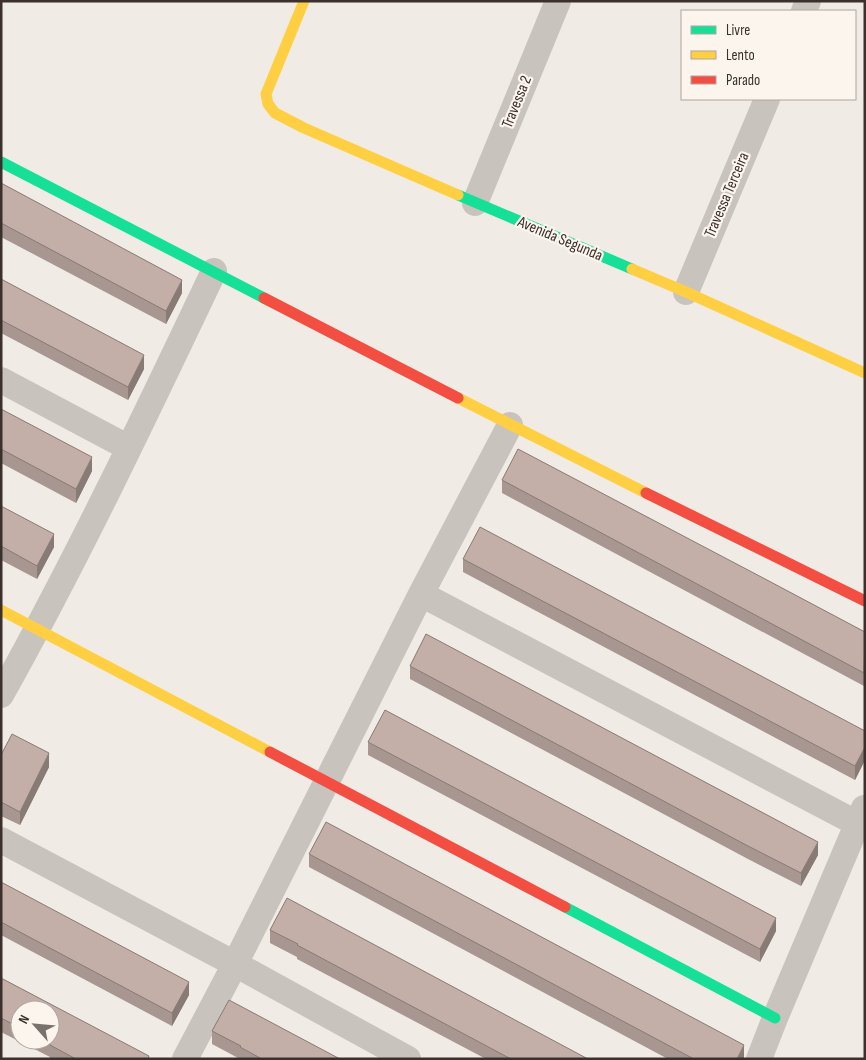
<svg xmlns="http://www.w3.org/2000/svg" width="866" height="1060" font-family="'Sofia Sans Condensed',sans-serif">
  <rect width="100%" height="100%" fill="#f0ebe5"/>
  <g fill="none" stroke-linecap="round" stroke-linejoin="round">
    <!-- street -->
    <path stroke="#c9c3be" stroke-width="26" d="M804 11 808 1
      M475 203 558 1
      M686 292 767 99
      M1 380 129 448
      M421 594 858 824
      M1 695C78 557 146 414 214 271
      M1 840 235 964 408 1059
      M185 1059 235 964 421 594 510 425
      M759 1059 775 1018 864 808"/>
    <!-- fast -->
    <path stroke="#16e098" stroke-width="11" d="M1 162 264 298
      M458 195 632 269
      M565 907 775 1018"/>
    <!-- slow -->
    <path stroke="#ffcf43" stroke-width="11" d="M304 1 266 94 268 104 275 113 304 128 458 195
      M632 269 686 292 865 373
      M458 398 646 493
      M1 610 270 752"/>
    <!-- jam -->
    <path stroke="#f24e42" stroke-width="11" d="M264 298 458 398
      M646 493 865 601
      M270 752 565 907"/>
  </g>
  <!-- wall -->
  <path fill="#a89690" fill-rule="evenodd" d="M1 183 182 293 166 324 1 237Z
    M1 279 144 369 128 400 1 333Z
    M1 409 92 471 76 503 1 463Z
    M502 480 865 632 864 686 502 493Z
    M1 506 54 547 37 579 1 560Z
    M463 559 865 731V760L855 780 463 572Z
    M410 666 818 855 801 886 748 859 410 679Z
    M368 742 776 931 760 962 368 755Z
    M1 755 49 767 20 825 1 816Z
    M309 854 744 1059H668L309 867Z
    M1 882 189 995 172 1026 1 935Z
    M270 930 588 1059H486L297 959V957L270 943Z
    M1 978 149 1059 50 1058V1057L1 1032ZM20 1010 50 1040H20Z
    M212 1031 340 1059H240L212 1044Z"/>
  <!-- shaded-wall -->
  <path fill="#887a75" d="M182 280V293L166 324V311Z
    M144 355V369L128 400V387Z
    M92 457V471L76 503V489Z
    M54 534V547L37 579V566Z
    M865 747V760L855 780V766Z
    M49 753V767L20 825V812Z
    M818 842V855L801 886V873Z
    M776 918V931L760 962V949Z
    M189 982V995L172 1026V1013Z
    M744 1045V1058L737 1059Z"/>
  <!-- building -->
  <path fill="#c3afa7" stroke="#887a75" d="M1 183 182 280 166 311 1 223Z
    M1 279 144 355 128 387 1 320Z
    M1 409 92 457 76 489 1 449Z
    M518 449 767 580 865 632 864 673 502 480Z
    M1 506 54 534 37 566 1 546Z
    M480 527 865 731V747L855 766 463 559Z
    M426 634 818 842 801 873 748 846 410 666Z
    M385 710 776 918 760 949 368 742Z
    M12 734 49 753 20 812 1 802V755Z
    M326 822 744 1045 737 1059H694L309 854Z
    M1 882 189 982 172 1013 1 922Z
    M287 898 588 1059H511L297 945 298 944 270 930Z
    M1 978 149 1056 148 1059H76L50 1045V1044L42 1040H50V1010H20V1028L1 1018Z
    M229 1000 340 1059H262L240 1047 241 1046 212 1031Z"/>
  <g text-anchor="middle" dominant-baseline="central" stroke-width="4.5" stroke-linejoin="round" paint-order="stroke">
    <!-- street labels -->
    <g font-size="16" fill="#3b302b" stroke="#fbf5ee">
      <text transform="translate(517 102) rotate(-68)">Travessa 2</text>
      <text transform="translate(727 195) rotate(-67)">Travessa Terceira</text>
      <text transform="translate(560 239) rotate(23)">Avenida Segunda</text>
    </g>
  </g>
  <!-- border -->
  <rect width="866" height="1060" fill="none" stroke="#3b302b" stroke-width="5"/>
  <!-- legend -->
  <rect x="681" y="10" width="175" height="90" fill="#fbf5ee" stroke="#aea6a0"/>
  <rect x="691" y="26" width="25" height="8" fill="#16e098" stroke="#aea6a0"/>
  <text x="726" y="35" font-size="15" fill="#3b302b">Livre</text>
  <rect x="691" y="51" width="25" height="8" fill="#ffcf43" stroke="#aea6a0"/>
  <text x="726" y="60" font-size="15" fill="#3b302b">Lento</text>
  <rect x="691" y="76" width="25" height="8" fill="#f24e42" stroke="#aea6a0"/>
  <text x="726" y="85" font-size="15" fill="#3b302b">Parado</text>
  <!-- north arrow -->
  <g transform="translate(35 1025) rotate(297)"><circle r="24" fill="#fbf5ee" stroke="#aea6a0"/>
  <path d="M0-4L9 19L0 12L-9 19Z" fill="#7a716c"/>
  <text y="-8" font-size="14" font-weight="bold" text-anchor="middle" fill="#3b302b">N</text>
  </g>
</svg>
